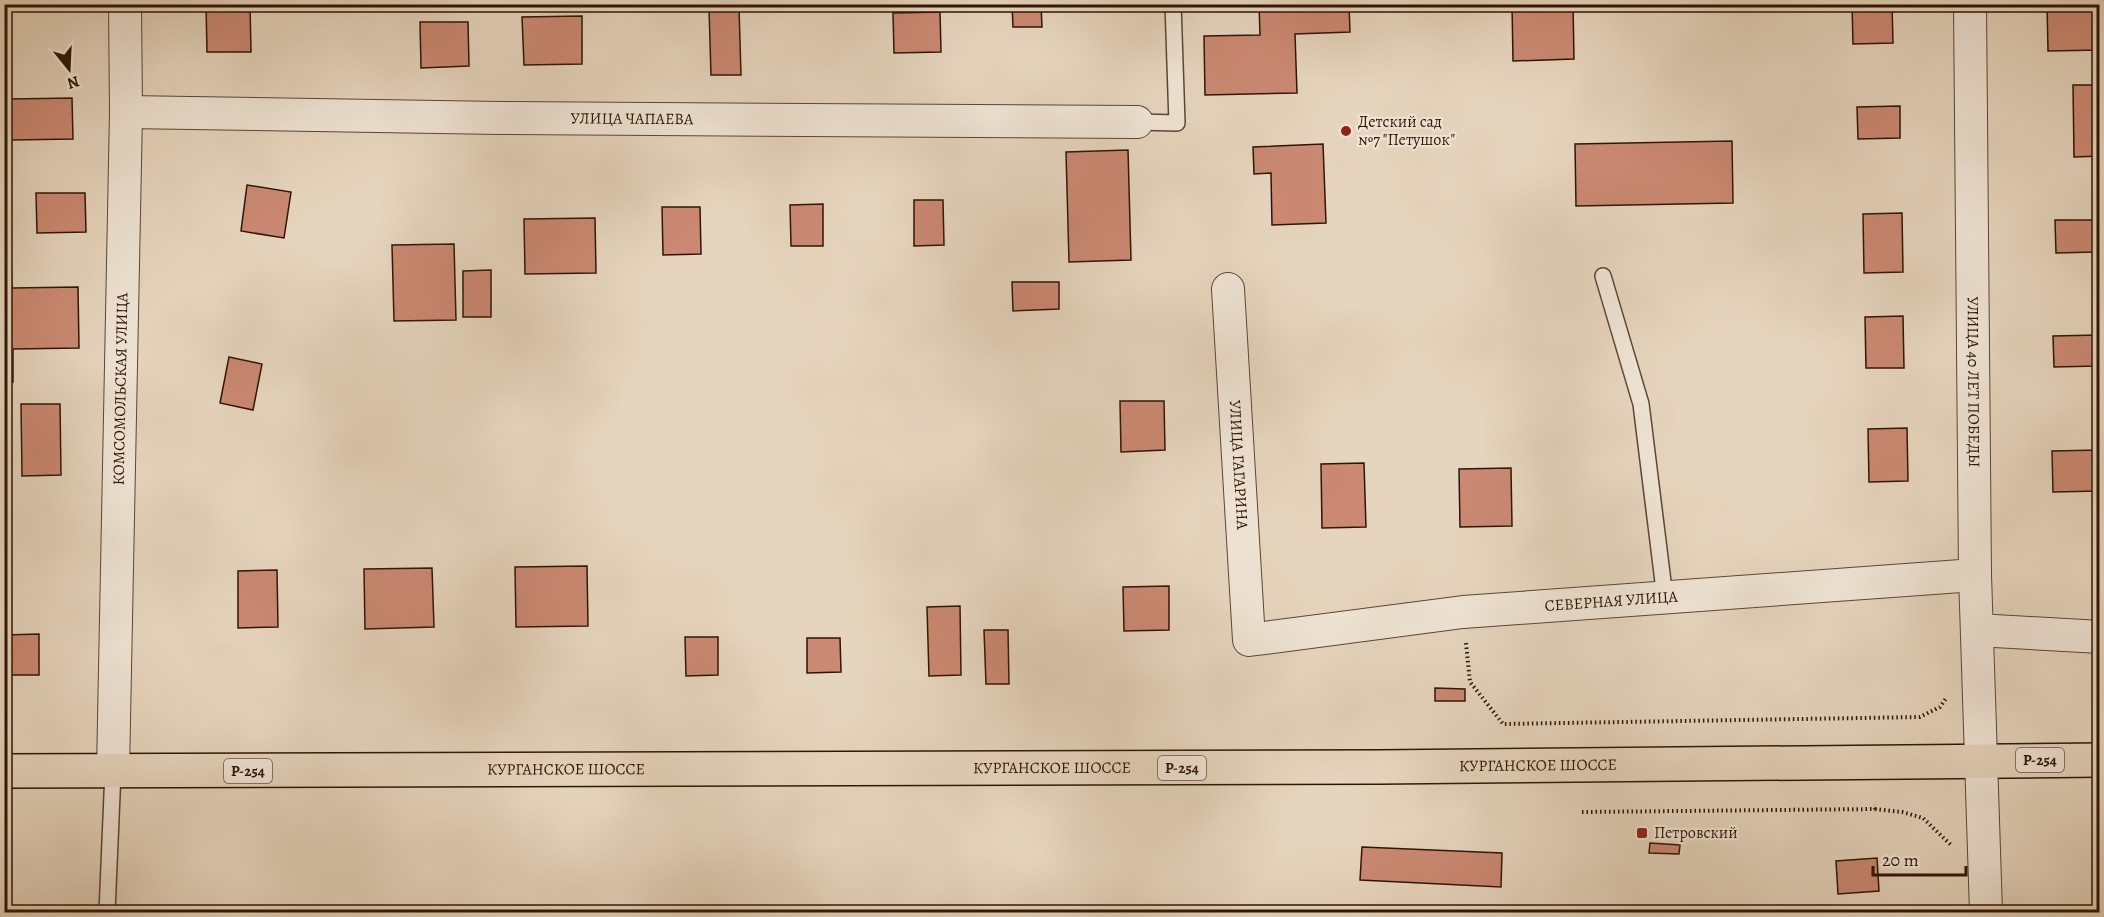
<svg xmlns="http://www.w3.org/2000/svg" width="2104" height="917" font-family="Alegreya,serif">
  <rect width="100%" height="100%" fill="#e6d5be"/>
  <filter id="stains"><feTurbulence type="fractalNoise" baseFrequency=".00333" numOctaves="4"/><feColorMatrix values="0 0 0 0 .2 0 0 0 0 .09 0 0 0 0 .02 0 0 0 .5 -.17"/></filter>
  <radialGradient id="worn" r=".72"><stop offset=".6" stop-color="#630" stop-opacity="0"/><stop offset="1" stop-color="#630" stop-opacity=".3"/></radialGradient>
  <!-- building -->
  <path fill="#cb8973" stroke="#2f1505" stroke-width="1.5" d="M206 4H250L251 52H207Z
    M1012 4H1041L1042 27H1013Z
    M1259 4H1349L1350 32 1295 34 1297 93 1205 95 1204 36 1260 35Z
    M1512 4H1573L1574 59 1513 61Z
    M1852 4H1892L1893 43 1853 44Z
    M2047 4H2100V50L2048 51Z
    M709 8H739L741 75H711Z
    M940 12 941 52 894 53 893 13Z
    M582 16V64L524 65 522 17Z
    M420 22H468L469 66 421 68Z
    M2073 85H2100V156L2074 157Z
    M72 98 73 139 11 140 10 99Z
    M1900 106V138L1858 139 1857 107Z
    M1732 141 1733 203 1576 206 1575 144Z
    M1323 144 1326 223 1272 225 1271 173 1254 174 1253 147Z
    M1128 150 1131 260 1069 262 1066 152Z
    M247 185 291 192 284 238 241 231Z
    M36 193H85L86 232 37 233Z
    M914 200H943L944 245 914 246Z
    M823 204V246H791L790 205Z
    M662 207H700L701 254 663 255Z
    M1902 213 1903 272 1864 273 1863 214Z
    M595 218 596 273 525 274 524 219Z
    M2055 220H2093L2094 252 2056 253Z
    M454 244 456 320 394 321 392 245Z
    M4 264H11L12 288 78 287 79 348 13 349V382H4Z
    M491 270V317H463V271Z
    M1012 282H1059V309L1013 311Z
    M1903 316 1904 368H1866L1865 317Z
    M2098 335V366L2054 367 2053 336Z
    M229 357 262 364 253 410 220 403Z
    M1120 401H1164L1165 450 1121 452Z
    M21 404H60L61 475 22 476Z
    M1907 428 1908 481 1869 482 1868 429Z
    M2100 450V491L2053 492 2052 451Z
    M1364 463 1366 527 1322 528 1321 464Z
    M1511 468 1512 526 1460 527 1459 469Z
    M587 566 588 626 516 627 515 567Z
    M432 568 434 627 365 629 364 569Z
    M277 570 278 627 238 628V571Z
    M1169 586V630L1124 631 1123 587Z
    M960 606 961 675 929 676 927 607Z
    M984 630H1008L1009 684H986Z
    M39 634V675H4V635Z
    M685 637H718V675L686 676Z
    M807 638H840L841 672 807 673Z
    M1435 688 1465 689V701H1435Z
    M1650 843 1680 845 1679 854 1649 853Z
    M1362 847 1502 853 1501 887 1360 880Z
    M1877 858 1879 891 1838 894 1836 861Z"/>
  <g fill="none" stroke-linecap="round" stroke-linejoin="round">
    <!-- service casing -->
    <g stroke="#5d4533" stroke-width="18">
      <path id="service" d="M1137 122 1177 123 1173 4
        M1603 276 1641 404 1665 598
        M107 912 113 771"/>
    </g>
    <!-- minor casing -->
    <g stroke="#5d4533" stroke-width="34">
      <g id="minor">
        <path id="s1" d="M1970 4 1975 575 1986 912"/>
        <path id="s2" d="M126 112 500 118 1137 122"/>
        <path id="s3" d="M1228 289 1249 640 1463 612 1975 575"/>
        <path d="M1977 630 2100 637"/>
        <path id="s4" d="M113 771 126 112 125 4"/>
      </g>
    </g>
    <!-- primary casing -->
    <g stroke="#2f1505" stroke-width="36">
      <g id="primary">
        <path id="s5" d="M4 771 1379 767 2100 760"/>
      </g>
    </g>
    <!-- path -->
    <path stroke="#2f1505" stroke-width="4" stroke-dasharray="1.5 3" stroke-linecap="butt" d="M1466 643 1470 682 1503 724 1920 717 1940 707 1947 697
      M1875 809 1902 812 1923 818 1952 846
      M1582 812 1875 809 1874 805"/>
    <!-- service -->
    <use href="#service" stroke="#efe4d5" stroke-width="15"/>
    <!-- minor -->
    <use href="#minor" stroke="#efe4d5" stroke-width="32"/>
    <!-- primary -->
    <use href="#primary" stroke="#e6d5be" stroke-width="33"/>
  </g>
  <!-- markers -->
  <g fill="#8f2418" stroke="#efe4d5" stroke-width="2">
    <circle cx="1346" cy="131" r="6"/>
    <rect x="1636" y="827" width="12" height="12" rx="3"/>
  </g>
  <g text-anchor="middle" dominant-baseline="central" stroke-width="4.5" stroke-linejoin="round" paint-order="stroke">
    <!-- shield labels -->
    <g fill="#efe4d5" stroke="#695343" stroke-width="1.5">
      <rect x="2016" y="748" width="48" height="24" rx="4.5"/>
      <rect x="1158" y="756" width="48" height="24" rx="4.5"/>
      <rect x="224" y="759" width="48" height="24" rx="4.5"/>
    </g>
    <g font-size="15" font-weight="bold" fill="#2f1505">
      <text x="2040" y="760">Р-254</text>
      <text x="1182" y="768">Р-254</text>
      <text x="248" y="771">Р-254</text>
    </g>
    <!-- street labels -->
    <g font-size="16" fill="#2f1505" stroke="#efe4d5">
      <text stroke="none"><textPath href="#s2" startOffset="506">УЛИЦА ЧАПАЕВА</textPath></text>
      <text stroke="none"><textPath href="#s1" startOffset="378">УЛИЦА 40 ЛЕТ ПОБЕДЫ</textPath></text>
      <text stroke="none"><textPath href="#s4" startOffset="382">КОМСОМОЛЬСКАЯ УЛИЦА</textPath></text>
      <text stroke="none"><textPath href="#s3" startOffset="176">УЛИЦА ГАГАРИНА</textPath></text>
      <text stroke="none"><textPath href="#s3" startOffset="716">СЕВЕРНАЯ УЛИЦА</textPath></text>
      <text stroke="none"><textPath href="#s5" startOffset="1534">КУРГАНСКОЕ ШОССЕ</textPath></text>
      <text stroke="none"><textPath href="#s5" startOffset="1048">КУРГАНСКОЕ ШОССЕ</textPath></text>
      <text stroke="none"><textPath href="#s5" startOffset="562">КУРГАНСКОЕ ШОССЕ</textPath></text>
    </g>
    <!-- poi labels -->
    <g font-size="16" fill="#2f1505" stroke="#efe4d5" text-anchor="start">
      <text x="1358" y="122">Детский сад<tspan x="1358" dy="18">№7 "Петушок"</tspan></text>
      <text x="1654" y="833">Петровский</text>
    </g>
  </g>
  <!-- margin -->
  <rect width="2104" height="917" fill="none" stroke="#e6d5be" stroke-width="24"/>
  <rect x="6" y="6" width="2092" height="905" fill="none" stroke="#2f1505" stroke-width="3"/>
  <rect x="12" y="12" width="2080" height="893" fill="none" stroke="#2f1505" stroke-width="1.5"/>
  <!-- north arrow -->
  <g transform="translate(69 69) rotate(162)" stroke="#efe4d5" stroke-width="4.5" paint-order="stroke">
  <path d="M0-4.5L10 22L0 15L-10 22Z" fill="#2f1505"/>
  <text y="-9" font-size="16" font-weight="bold" text-anchor="middle" fill="#2f1505">N</text>
  </g>
  <!-- scale -->
  <path d="M1873 866v9h93v-9" fill="none" stroke="#2f1505" stroke-width="3"/>
  <text x="1882" y="866" font-size="18" fill="#2f1505" stroke="#efe4d5" stroke-width="4.5" paint-order="stroke">20 m</text>
  <rect width="100%" height="100%" filter="url(#stains)"/>
  <rect width="100%" height="100%" fill="url(#worn)"/>
</svg>
